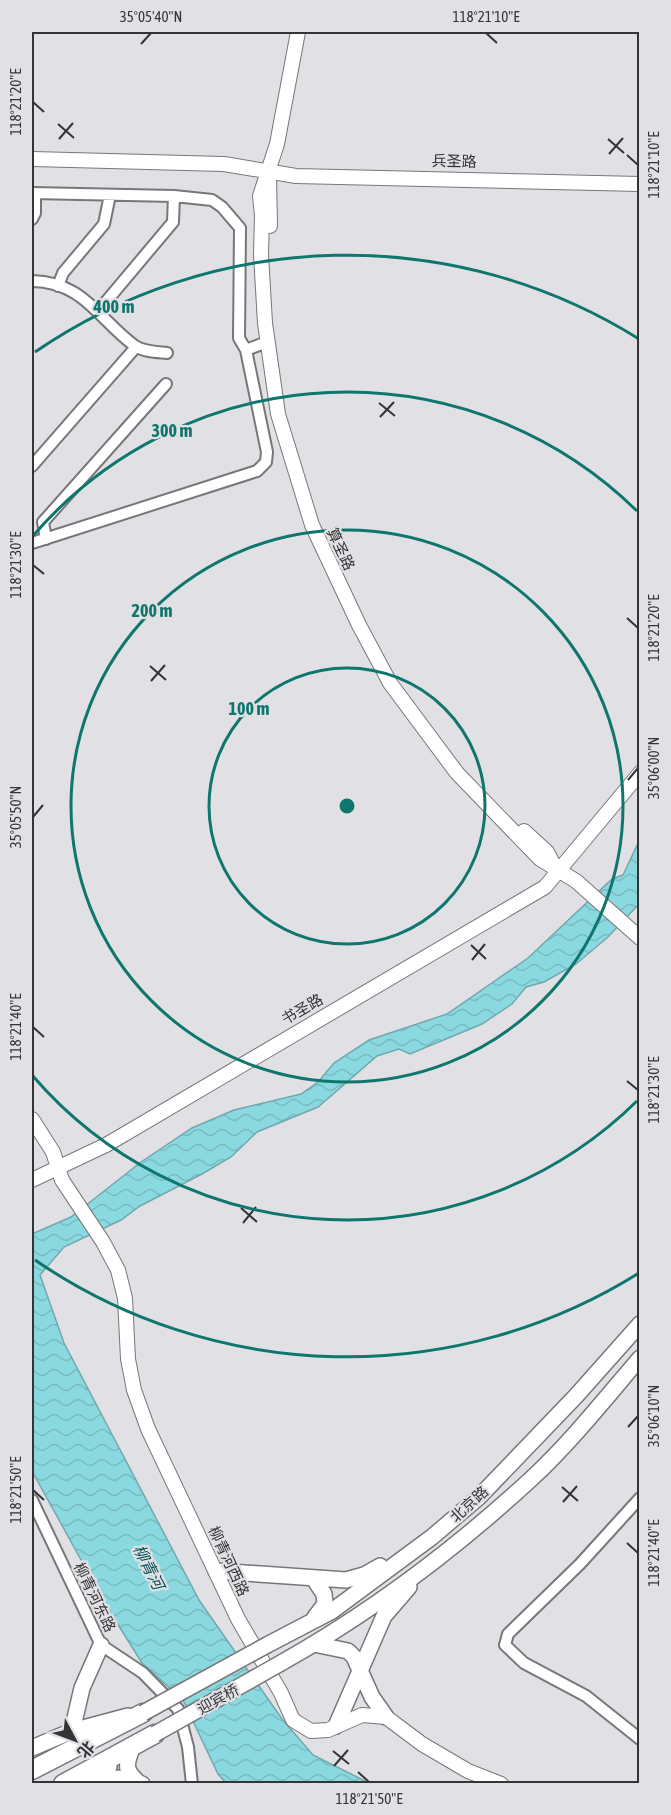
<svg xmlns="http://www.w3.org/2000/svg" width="671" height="1815" font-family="'Asap Condensed','Noto Sans SC',sans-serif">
  <defs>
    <pattern id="water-waves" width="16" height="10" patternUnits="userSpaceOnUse" patternTransform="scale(1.5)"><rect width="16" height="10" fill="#8bd9e0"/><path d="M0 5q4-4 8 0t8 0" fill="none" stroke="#78bbc1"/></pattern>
  </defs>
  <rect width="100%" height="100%" fill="#e1e1e5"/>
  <!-- water -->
  <path fill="url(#water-waves)" stroke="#71a8ad" stroke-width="1.5" d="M639 841V904L608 937 576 964 544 982 526 987 512 1004 482 1024 410 1054 399 1049 377 1056 318 1107 257 1132 231 1157 202 1174 140 1206 121 1220 64 1247 40 1275 64 1343 199 1600 282 1719 313 1755 369 1783H226L218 1774 183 1700 142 1663 107 1607 32 1471V1234L71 1217 141 1162 192 1128 234 1110 301 1094 318 1082 334 1063 369 1040 447 1014 528 958 612 879 623 875Z"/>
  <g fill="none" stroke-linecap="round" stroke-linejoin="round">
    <!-- street casing -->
    <g stroke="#77777a" stroke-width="14">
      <path id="street" d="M32 193 174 196 212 200 222 207 240 228 239 338 246 350
        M32 219 35 213V193
        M32 281C84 282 98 319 135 346 144 352 157 352 167 353
        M58 286 63 273 104 224 110 195
        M99 310 173 222 174 196
        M32 466 136 347
        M46 539 43 522 166 384
        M32 543 257 471 266 462 267 452 246 350 267 342
        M640 1498 580 1564 508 1634 505 1645 524 1663 586 1696 640 1739
        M32 1500 101 1645 143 1673 178 1709 188 1747 192 1784"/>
    </g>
    <!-- secondary casing -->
    <g stroke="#77777a" stroke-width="16">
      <path id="secondary" d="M298 32 277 144 260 196 262 215 261 255 265 323 278 414 312 525 359 625 390 683 457 773 540 859 576 881 640 938
        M32 159 224 164 296 176 640 184
        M269 176 270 226
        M524 831 547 852 556 869
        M32 1119 53 1152 62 1180 103 1242 118 1270 125 1298 128 1359 134 1390 148 1429 238 1619 281 1693 293 1720 311 1731 328 1730 362 1715 386 1717 422 1744 468 1771 501 1784
        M32 1180 106 1145 545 887 640 773"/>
    </g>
    <!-- primary casing -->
    <g stroke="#77777a" stroke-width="18">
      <path id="primary" d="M216 1571 346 1580 364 1575 380 1566
        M314 1579 324 1594 325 1604 315 1617
        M314 1644 348 1651 354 1657 372 1697 386 1717
        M267 1645 332 1611 432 1537 479 1497 576 1396 640 1324
        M281 1663C370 1613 455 1549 530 1480 570 1443 605 1399 640 1358
        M336 1726 384 1616 409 1587
        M72 1731 82 1688 101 1645
        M32 1748 72 1731 128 1716
        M131 1751C125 1767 126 1771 139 1783
        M92 1779 122 1778 142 1784
        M84 1784 109 1767"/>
    </g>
    <!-- highway casing -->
    <g stroke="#77777a" stroke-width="21">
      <path id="highway" d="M32 1770 143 1713
        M63 1784 155 1734"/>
    </g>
    <!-- street -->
    <use href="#street" stroke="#fff" stroke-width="10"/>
    <!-- secondary -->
    <use href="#secondary" stroke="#fff" stroke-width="14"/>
    <!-- primary -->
    <use href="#primary" stroke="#fff" stroke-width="15"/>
    <!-- highway -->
    <use href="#highway" stroke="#fff" stroke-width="18"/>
    <!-- primary-bridge casing -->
    <g stroke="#77777a" stroke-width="18" stroke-linecap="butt">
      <path id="primary-bridge" d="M143 1713 267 1645
        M155 1734 281 1663"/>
    </g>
    <!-- primary-bridge -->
    <use href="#primary-bridge" stroke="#fff" stroke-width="15"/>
  </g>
  <!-- ticks -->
  <path fill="none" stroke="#333435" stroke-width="2" d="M486 33 497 43M141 44 151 33M33 102 44 112M58 124 74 138M59 139 73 123M608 139 624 153M609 154 623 138M627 155 638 165M379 403 395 416M380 417 394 402M33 565 44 574M627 618 638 628M150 666 166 680M151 681 165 665M628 780 638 768M33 817 43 805M471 945 486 959M472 960 485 944M33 1027 44 1037M627 1081 638 1090M241 1208 257 1222M243 1223 256 1207M628 1427 638 1416M562 1487 578 1501M33 1490 44 1500M563 1502 577 1486M627 1543 638 1553M333 1751 349 1764M334 1766 348 1750M358 1772 369 1782"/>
  <!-- distance rings -->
  <g fill="none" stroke="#0f766e" stroke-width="3">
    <circle cx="347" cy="806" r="138"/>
    <circle cx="347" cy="806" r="276"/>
    <path d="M637 1101A414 414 0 0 1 32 1075M32 537A414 414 0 0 1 637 511"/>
    <path d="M639 1273A551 551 0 0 1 35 1260M35 352A551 551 0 0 1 639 339"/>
  </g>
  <g text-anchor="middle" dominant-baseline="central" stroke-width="4.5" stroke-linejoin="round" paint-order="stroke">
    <!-- street labels -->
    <g font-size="15" fill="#333435" stroke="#e1e1e5">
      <text transform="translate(454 161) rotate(1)">兵圣路</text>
      <text transform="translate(341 549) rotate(65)">算圣路</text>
      <text transform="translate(302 1009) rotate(-30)">书圣路</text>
      <text transform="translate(469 1504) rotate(-42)">北京路</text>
      <text transform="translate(229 1561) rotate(65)">柳青河西路</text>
      <text transform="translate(95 1597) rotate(64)">柳青河东路</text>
      <text transform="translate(218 1699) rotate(-29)">迎宾桥</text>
    </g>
    <!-- water labels -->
    <g font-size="16" font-style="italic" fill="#014d52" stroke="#e1e1e5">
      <text transform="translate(149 1567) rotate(63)">柳青河</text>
    </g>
  </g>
  <circle cx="347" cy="806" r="9" fill="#0f766e" stroke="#e1e1e5" stroke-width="3"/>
  <g font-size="18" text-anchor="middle" font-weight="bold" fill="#0f766e" stroke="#e1e1e5" stroke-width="4.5" stroke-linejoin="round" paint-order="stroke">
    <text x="114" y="313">400 m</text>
    <text x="172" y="437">300 m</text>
    <text x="152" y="617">200 m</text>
    <text x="249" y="715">100 m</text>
  </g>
  <!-- border -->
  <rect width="671" height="1815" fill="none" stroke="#e1e1e5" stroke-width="66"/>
  <!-- north arrow -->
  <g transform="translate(75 1740) rotate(131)" stroke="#e1e1e5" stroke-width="4.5" paint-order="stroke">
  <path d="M0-4.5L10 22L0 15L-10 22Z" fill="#333435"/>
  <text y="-9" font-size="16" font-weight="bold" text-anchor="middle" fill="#333435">北</text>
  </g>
  <rect x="33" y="33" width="605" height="1749" fill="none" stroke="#333435" stroke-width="2"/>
  <g font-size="15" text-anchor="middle" fill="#333435">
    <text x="151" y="22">35°05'40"N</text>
    <text x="486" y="22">118°21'10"E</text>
    <text transform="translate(16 102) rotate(-90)" y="5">118°21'20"E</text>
    <text transform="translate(654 165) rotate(-90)" y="5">118°21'10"E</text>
    <text transform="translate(16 565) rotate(-90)" y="5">118°21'30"E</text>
    <text transform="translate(654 628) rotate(-90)" y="5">118°21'20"E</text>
    <text transform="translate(654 768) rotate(-90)" y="5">35°06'00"N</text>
    <text transform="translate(16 817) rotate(-90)" y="5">35°05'50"N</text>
    <text transform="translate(16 1027) rotate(-90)" y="5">118°21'40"E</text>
    <text transform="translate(654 1090) rotate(-90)" y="5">118°21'30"E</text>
    <text transform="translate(654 1416) rotate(-90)" y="5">35°06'10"N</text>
    <text transform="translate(16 1490) rotate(-90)" y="5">118°21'50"E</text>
    <text transform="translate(654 1553) rotate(-90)" y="5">118°21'40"E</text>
    <text x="369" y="1804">118°21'50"E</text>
  </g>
</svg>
